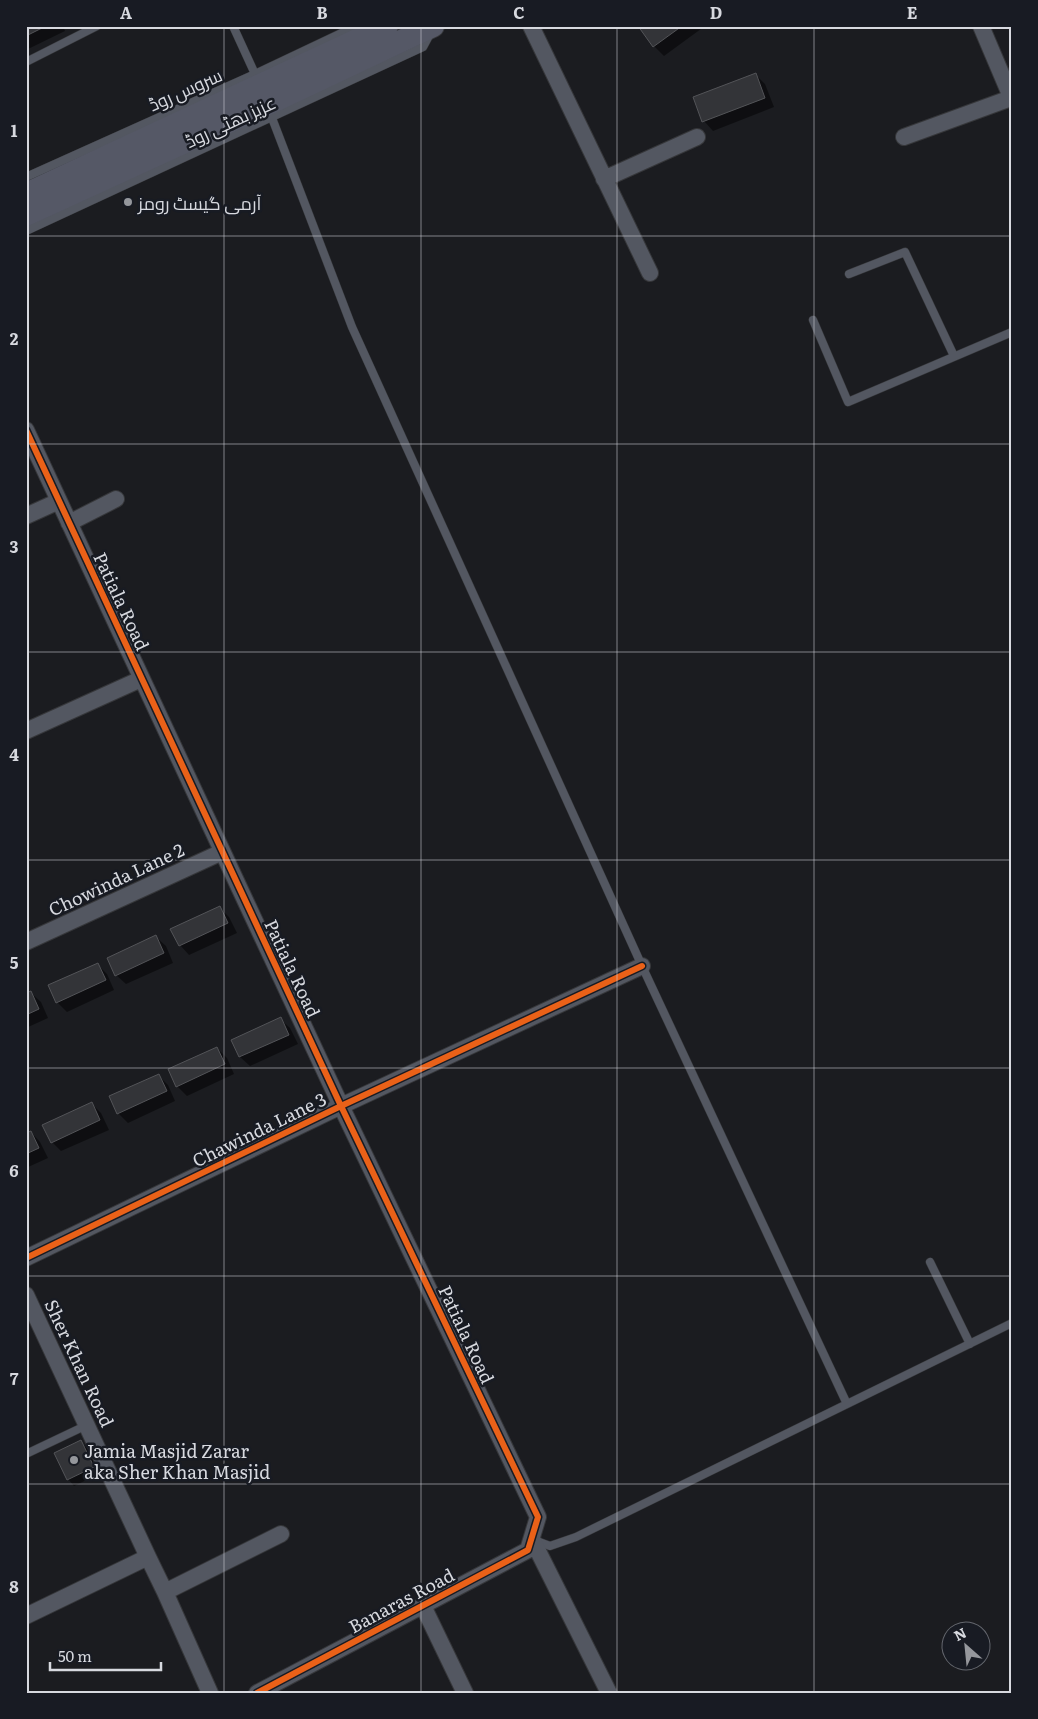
<svg xmlns="http://www.w3.org/2000/svg" width="1038" height="1719" font-family="Literata,Cairo,serif">
  <rect width="100%" height="100%" fill="#1b1c20"/>
  <!-- shadow -->
  <path fill="#0007" d="M26 26H63L65 31 26 50Z
    M640 26H705L664 56 654 46Z
    M755 74 765 84 774 107 713 131 704 121Z
    M219 907 229 917 237 933 189 955 180 945Z
    M156 937 166 946 173 963 126 984 116 975Z
    M97 964 107 974 114 990 67 1012 57 1002Z
    M31 993 41 1002 48 1018 26 1028V995Z
    M280 1019 290 1028 298 1044 250 1066 240 1057 233 1041Z
    M217 1048 227 1058 234 1074 187 1096 177 1086Z
    M158 1075 168 1085 175 1101 128 1123 118 1113Z
    M92 1104 101 1113 109 1130 61 1151 52 1142Z
    M31 1132 40 1142 48 1158 26 1168V1134Z
    M81 1442 87 1448 99 1474 74 1486 68 1479Z"/>
  <!-- building -->
  <path fill="#333438" stroke="#535458" d="M26 26H46L26 36Z
    M638 26H682L653 47Z
    M756 73 765 98 702 122 693 97Z
    M220 906 228 923 179 946 170 929Z
    M156 935 164 953 115 976 107 958Z
    M98 963 106 980 56 1003 48 985Z
    M31 991 39 1009 26 1015V993Z
    M281 1017 289 1035 239 1057 231 1040Z
    M217 1047 225 1064 176 1087 168 1069Z
    M159 1074 167 1091 117 1114 109 1096Z
    M92 1102 100 1120 51 1143 42 1125Z
    M31 1131 39 1148 26 1154V1133Z
    M81 1440 94 1467 67 1480 54 1453Z"/>
  <g fill="none" stroke-linecap="round" stroke-linejoin="round">
    <!-- service casing -->
    <g stroke="#36373a" stroke-width="9">
      <path id="service" d="M233 26 255 74
        M26 62 97 26
        M272 118 352 327 642 966 847 1404
        M26 177 255 74 356 26
        M26 231 423 47 430 34
        M849 274 905 252 954 356
        M813 320 848 402 1012 332
        M930 1262 970 1344
        M26 1454 87 1425
        M534 1540 550 1546 576 1537 1012 1323"/>
    </g>
    <!-- minor casing -->
    <g stroke="#36373a" stroke-width="18">
      <path id="minor" d="M531 26 650 273
        M981 26 1012 99
        M904 137 1011 98
        M604 179 697 137
        M26 430 341 1106 538 1517 528 1550 257 1693
        M26 516 59 501
        M69 523 116 499
        M26 731 141 679
        M26 942 222 852
        M26 1258 341 1106 642 966
        M26 1295 148 1557 165 1592 210 1693
        M532 1539 609 1693
        M165 1592 281 1534
        M423 1606 465 1693
        M26 1616 148 1557"/>
    </g>
    <!-- secondary casing -->
    <g stroke="#36373a" stroke-width="24">
      <path id="secondary" d="M26 194 387 26
        M26 215 268 104 433 26"/>
    </g>
    <!-- service -->
    <use href="#service" stroke="#535761" stroke-width="8"/>
    <!-- minor -->
    <use href="#minor" stroke="#535761" stroke-width="16"/>
    <!-- secondary -->
    <use href="#secondary" stroke="#555866" stroke-width="22"/>
    <!-- cycleway casing -->
    <g stroke="#181b23" stroke-width="9">
      <path id="cycleway" d="M26 430 341 1106 538 1517 528 1550 257 1693
        M26 1258 341 1106 642 966"/>
    </g>
    <!-- cycleway -->
    <use href="#cycleway" stroke="#ea6118" stroke-width="6"/>
  </g>
  <!-- grid -->
  <path fill="none" stroke="#d7d9df" stroke-width="1" stroke-opacity="0.55" d="M224 26V1693M421 26V1693M617 26V1693M814 26V1693M26 236H1012M26 444H1012M26 652H1012M26 860H1012M26 1068H1012M26 1276H1012M26 1484H1012"/>
  <!-- markers -->
  <g fill="#95979c" stroke="#181b23" stroke-width="2">
    <circle cx="128" cy="202" r="5"/>
    <circle cx="74" cy="1460" r="5"/>
  </g>
  <g text-anchor="middle" dominant-baseline="central" stroke-width="5" stroke-linejoin="round" paint-order="stroke">
    <!-- street labels -->
    <g font-size="18" fill="#d7d9df" stroke="#181b23">
      <text transform="translate(185 89) rotate(-24)">سروس روڈ</text>
      <text transform="translate(230 121) rotate(-25)">عزیز بھٹی روڈ</text>
      <text transform="translate(122 601) rotate(65)">Patiala Road</text>
      <text transform="translate(116 879) rotate(-25)">Chowinda Lane 2</text>
      <text transform="translate(293 968) rotate(65)">Patiala Road</text>
      <text transform="translate(259 1129) rotate(-26)">Chawinda Lane 3</text>
      <text transform="translate(467 1334) rotate(65)">Patiala Road</text>
      <text transform="translate(80 1363) rotate(65)">Sher Khan Road</text>
      <text transform="translate(401 1600) rotate(-28)">Banaras Road</text>
    </g>
    <!-- poi labels -->
    <g font-size="18" fill="#d7d9df" stroke="#181b23" text-anchor="start">
      <text x="138" y="202">آرمی گیسٹ رومز</text>
      <text x="84" y="1450">Jamia Masjid Zarar<tspan x="84" dy="21">aka Sher Khan Masjid</tspan></text>
    </g>
  </g>
  <!-- border -->
  <rect width="1038" height="1719" fill="none" stroke="#181b23" stroke-width="55"/>
  <!-- north arrow -->
  <g transform="translate(966 1646) rotate(333)"><circle r="24" fill="#181b23" stroke="#64676e"/>
  <path d="M0-4L9 19L0 12L-9 19Z" fill="#95979c"/>
  <text y="-8" font-size="14" font-weight="bold" text-anchor="middle" fill="#d7d9df">N</text>
  </g>
  <!-- scale -->
  <path d="M50 1662v8h111v-8" fill="none" stroke="#d7d9df" stroke-width="2.5"/>
  <text x="58" y="1662" font-size="15" fill="#d7d9df" stroke="#181b23" stroke-width="4" paint-order="stroke">50 m</text>
  <rect x="28" y="28" width="982" height="1664" fill="none" stroke="#d7d9df" stroke-width="2"/>
  <g font-size="16" text-anchor="middle" font-weight="bold" fill="#d7d9df">
    <text x="126" y="19">A</text>
    <text x="322" y="19">B</text>
    <text x="519" y="19">C</text>
    <text x="716" y="19">D</text>
    <text x="912" y="19">E</text>
    <text x="14" y="137">1</text>
    <text x="14" y="345">2</text>
    <text x="14" y="553">3</text>
    <text x="14" y="761">4</text>
    <text x="14" y="969">5</text>
    <text x="14" y="1177">6</text>
    <text x="14" y="1385">7</text>
    <text x="14" y="1593">8</text>
  </g>
</svg>
